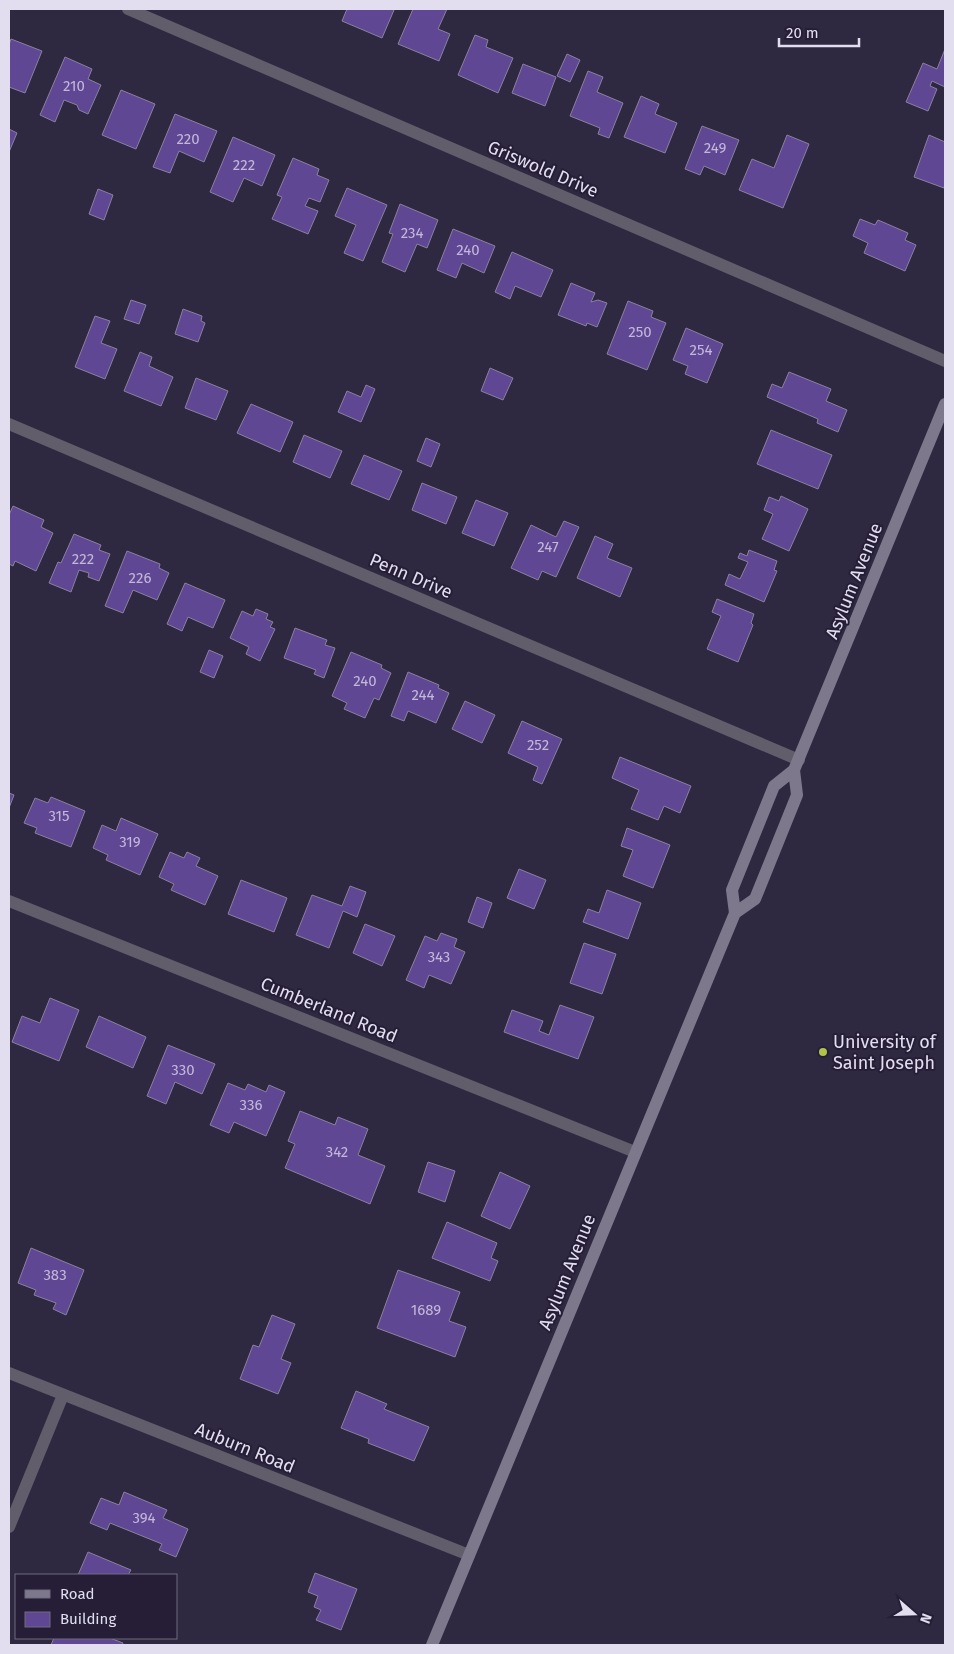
<svg xmlns="http://www.w3.org/2000/svg" width="954" height="1654" font-family="'Fira Sans',sans-serif">
  <rect width="100%" height="100%" fill="#2f2841"/>
  <!-- building -->
  <path fill="#604794" stroke="#89819f" d="M347 9H392L394 10 382 38 342 21Z
    M413 9H447L438 29 450 34 439 61 398 44Z
    M475 35 488 40 486 47 513 58 498 93 458 75Z
    M11 39 42 51 25 93 9 87V45Z
    M945 49V87L932 81 930 86 937 89 928 111 906 102 923 63 937 69Z
    M567 54 580 60 570 82 557 76Z
    M65 57 92 69 88 79 101 85 88 114 79 110 77 105 64 100 55 122 40 115Z
    M523 64 556 77 545 106 512 93Z
    M588 71 603 77 597 92 623 103 609 138 598 134 600 128 570 116Z
    M121 90 155 104 136 149 102 135Z
    M641 96 659 104 655 114 677 123 665 153 624 137Z
    M175 114 217 131 204 162 179 151 170 173 153 167Z
    M702 126 739 140 725 175 704 166 700 175 685 169Z
    M9 129 17 133 9 152Z
    M787 135 809 144 783 208 739 190 752 159 774 168Z
    M929 135 945 142V183L944 188 914 177Z
    M233 137 275 155 262 186 244 178 233 202 210 192Z
    M293 158 319 169 317 175 329 180 320 202 309 198 305 206 318 211 308 234 272 219 282 197 277 195Z
    M347 188 387 205 363 261 344 253 356 225 335 216Z
    M98 189 113 195 104 220 89 214Z
    M400 204 438 220 427 248 417 244 405 272 382 262 393 234 389 233Z
    M860 219 875 225 878 220 908 233 905 240 916 245 905 271 864 253 868 243 853 236Z
    M453 229 495 246 484 273 462 263 456 278 437 270Z
    M512 252 553 270 541 297 515 286 510 299 495 292Z
    M571 283 595 293 591 302 598 300 607 303 597 327 587 323 586 326 558 315Z
    M131 300 146 305 139 324 124 319Z
    M628 301 653 311 651 317 666 323 647 370 607 354Z
    M183 309 202 316 201 321 205 323 198 342 175 334Z
    M95 316 110 321 101 343 117 349 105 379 75 367Z
    M686 328 723 344 707 383 685 374 688 366 673 360Z
    M140 352 152 357 149 366 173 377 161 406 124 391Z
    M490 368 513 378 503 400 481 391Z
    M789 372 831 389 826 401 847 410 838 432 817 423 818 419 767 397 772 384 782 388Z
    M196 378 228 391 216 420 185 408Z
    M366 385 375 389 361 422 338 412 347 391 361 397Z
    M251 404 293 422 280 452 237 433Z
    M771 430 832 455 818 489 757 464Z
    M304 435 342 451 330 478 293 462Z
    M426 438 440 444 431 467 417 461Z
    M364 455 402 471 389 500 351 484Z
    M422 483 457 497 446 524 412 510Z
    M781 496 808 509 789 551 762 539 773 514 764 510 769 497 779 501Z
    M476 500 508 513 494 546 462 533Z
    M13 506 44 520 41 527 53 533 36 571 15 561 13 566 9 564V515Z
    M564 521 579 527 556 577 542 571 538 580 511 568 531 525 556 537Z
    M74 534 101 545 99 550 110 554 99 581 88 577 89 573 79 570 71 592 49 583 58 562 61 563Z
    M595 536 613 544 607 558 632 568 620 597 577 578Z
    M749 550 777 561 774 570 777 571 764 602 725 585 729 574 740 579 748 562 738 558 740 553 747 556Z
    M127 551 160 564 159 568 169 573 157 600 133 590 123 613 105 606Z
    M185 583 225 600 213 628 188 617 182 631 167 624Z
    M717 599 754 614 751 623 753 625 738 662 707 649 721 616 712 612Z
    M256 609 268 614 266 619 273 622 270 627 275 629 260 661 246 654 249 647 230 638 242 611 253 616Z
    M295 628 327 640 325 645 335 648 324 678 314 674 316 670 284 658Z
    M209 650 223 656 214 678 200 672Z
    M351 652 382 665 381 668 391 673 379 700 374 698 365 718 344 709 347 703 332 696Z
    M408 672 439 685 438 688 449 693 436 723 408 711 404 721 391 716Z
    M465 701 495 715 482 743 452 729Z
    M522 721 562 739 542 784 533 780 538 767 508 753Z
    M620 757 691 786 680 813 664 806 658 820 631 809 639 790 612 778Z
    M9 793 14 795 9 808Z
    M51 797 85 811 71 847 35 833 37 828 24 823 35 798 48 803Z
    M121 818 158 834 140 875 106 860 108 855 93 848 102 825 116 831Z
    M627 828 670 845 653 888 623 876 633 850 621 846Z
    M170 852 184 858 187 852 200 858 196 866 218 876 205 905 171 890 174 884 159 877Z
    M519 869 546 880 534 909 507 898Z
    M241 880 287 898 274 932 228 914Z
    M350 886 366 892 357 917 343 911 329 948 296 935 312 895 342 906Z
    M607 890 641 903 628 939 583 922 588 909 599 913Z
    M477 897 492 903 483 928 468 922Z
    M365 924 395 936 382 966 353 953Z
    M441 933 457 939 454 947 465 952 451 984 429 975 424 988 406 980 425 936 437 941Z
    M584 943 616 954 602 994 570 983Z
    M50 998 79 1010 59 1061 12 1042 22 1016 40 1023Z
    M560 1005 594 1017 578 1059 504 1032 512 1010 543 1021 539 1031 549 1035Z
    M99 1016 146 1037 133 1068 86 1047Z
    M168 1045 215 1064 202 1094 175 1082 166 1104 147 1096Z
    M228 1083 245 1090 248 1084 266 1092 269 1085 285 1092 266 1136 234 1122 229 1133 210 1125Z
    M300 1111 335 1125 338 1117 368 1129 358 1155 385 1166 370 1204 285 1168 295 1144 288 1141Z
    M428 1162 455 1171 445 1202 418 1192Z
    M500 1172 530 1186 510 1229 481 1216Z
    M447 1222 497 1243 491 1258 498 1261 490 1281 432 1258Z
    M31 1248 84 1270 66 1315 53 1309 56 1303 34 1295 36 1290 18 1283Z
    M398 1270 460 1292 449 1321 466 1327 455 1357 377 1328Z
    M272 1315 295 1324 281 1359 291 1363 278 1394 240 1379 253 1345 259 1347Z
    M356 1391 387 1404 384 1409 429 1427 414 1461 368 1443 369 1439 341 1428Z
    M124 1492 167 1510 163 1518 188 1529 176 1557 159 1550 162 1544 110 1523 107 1530 90 1523 101 1498 119 1505Z
    M88 1552 131 1570 128 1575H78Z
    M315 1573 357 1589 341 1630 316 1620 321 1610 314 1607 318 1596 308 1592Z
    M54 1638H110L123 1643 122 1645H51Z"/>
  <g fill="none" stroke-linecap="round" stroke-linejoin="round">
    <!-- street -->
    <path stroke="#615d6a" stroke-width="12" d="M128 9 945 361
      M9 424 799 760
      M9 901 635 1152
      M9 1373 469 1555
      M9 1527 63 1395"/>
    <!-- secondary -->
    <path stroke="#7d788c" stroke-width="12" d="M735 913 755 899 797 795 794 770 945 404
      M432 1645 735 913 732 890 774 786 794 770"/>
  </g>
  <!-- markers -->
  <circle fill="#b2c34c" stroke="#251e36" stroke-width="2" cx="823" cy="1052" r="5"/>
  <g text-anchor="middle" dominant-baseline="central" stroke-width="4" stroke-linejoin="round" paint-order="stroke">
    <!-- number labels -->
    <g font-size="15" fill="#c2b8d8">
      <text x="74" y="86">210</text>
      <text x="188" y="139">220</text>
      <text x="715" y="148">249</text>
      <text x="244" y="165">222</text>
      <text x="412" y="233">234</text>
      <text x="468" y="250">240</text>
      <text x="640" y="332">250</text>
      <text x="701" y="350">254</text>
      <text x="548" y="547">247</text>
      <text x="83" y="559">222</text>
      <text x="140" y="578">226</text>
      <text x="365" y="681">240</text>
      <text x="423" y="695">244</text>
      <text x="538" y="745">252</text>
      <text x="59" y="816">315</text>
      <text x="130" y="842">319</text>
      <text x="439" y="957">343</text>
      <text x="183" y="1070">330</text>
      <text x="251" y="1105">336</text>
      <text x="337" y="1152">342</text>
      <text x="55" y="1275">383</text>
      <text x="426" y="1310">1689</text>
      <text x="144" y="1518">394</text>
    </g>
    <!-- street labels -->
    <g font-size="18" fill="#e2deef" stroke="#251e36">
      <text transform="translate(543 169) rotate(23)">Griswold Drive</text>
      <text transform="translate(411 576) rotate(23)">Penn Drive</text>
      <text transform="translate(854 581) rotate(-68)">Asylum Avenue</text>
      <text transform="translate(329 1010) rotate(22)">Cumberland Road</text>
      <text transform="translate(567 1272) rotate(-68)">Asylum Avenue</text>
      <text transform="translate(245 1448) rotate(22)">Auburn Road</text>
    </g>
    <!-- poi labels -->
    <g font-size="18" fill="#e2deef" stroke="#251e36" text-anchor="start">
      <text x="833" y="1042">University of<tspan x="833" dy="21">Saint Joseph</tspan></text>
    </g>
  </g>
  <!-- border -->
  <rect width="954" height="1654" fill="none" stroke="#e2deef" stroke-width="20"/>
  <!-- legend -->
  <rect x="15" y="1574" width="162" height="65" fill="#251e36" stroke="#716b80"/>
  <rect x="25" y="1590" width="25" height="8" fill="#7d788c" stroke="#716b80"/>
  <text x="60" y="1599" font-size="15" fill="#e2deef">Road</text>
  <rect x="25" y="1612" width="25" height="15" fill="#604794" stroke="#716b80"/>
  <text x="60" y="1624" font-size="15" fill="#e2deef">Building</text>
  <!-- north arrow -->
  <g transform="translate(914 1614) rotate(110)" stroke="#251e36" stroke-width="4" paint-order="stroke">
  <path d="M0-4L9 19L0 12L-9 19Z" fill="#e2deef"/>
  <text y="-8" font-size="14" font-weight="bold" text-anchor="middle" fill="#e2deef">N</text>
  </g>
  <!-- scale -->
  <path d="M779 38v8h80v-8" fill="none" stroke="#e2deef" stroke-width="2.5"/>
  <text x="786" y="38" font-size="15" fill="#e2deef" stroke="#251e36" stroke-width="4" paint-order="stroke">20 m</text>
</svg>
